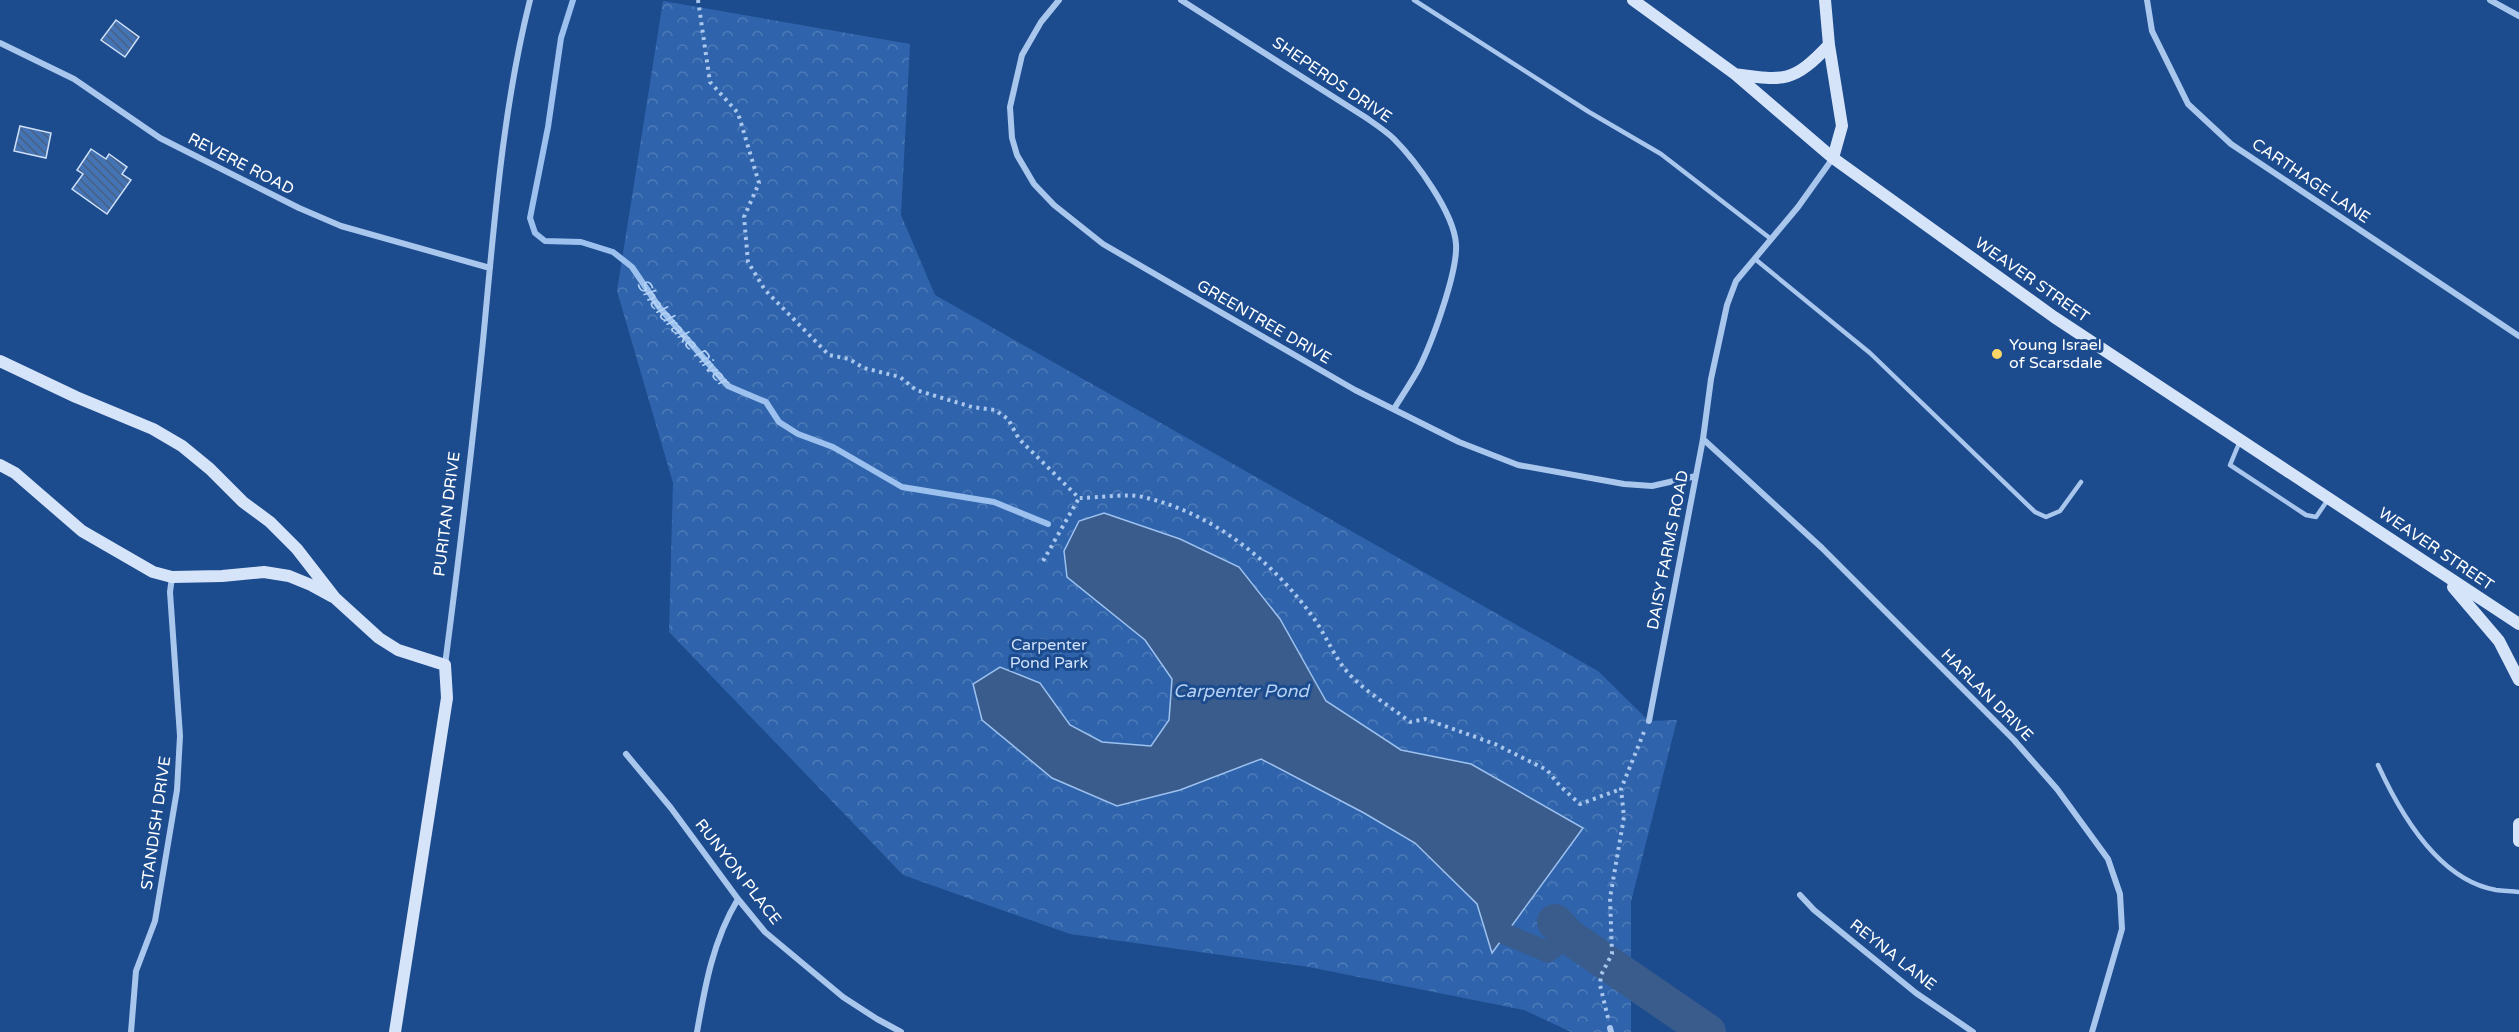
<svg xmlns="http://www.w3.org/2000/svg" width="2519" height="1032" font-family="'Varela Round',sans-serif">
  <defs>
    <pattern id="park-crowns" width="20" height="18" patternUnits="userSpaceOnUse" patternTransform="scale(1.5)"><rect width="20" height="18" fill="#2f64ac"/><path d="M2 6a3 3 0 1 1 6 0M12 15a3 3 0 1 1 6 0" fill="none" stroke="#4e7bb8"/></pattern>
    <pattern id="building-back-hatch" width="6" height="6" patternUnits="userSpaceOnUse" patternTransform="scale(1.5)"><rect width="6" height="6" fill="#4474b6"/><path d="M-1 5l2 2M0 0l6 6M5-1l2 2" fill="none" stroke="#486081"/></pattern>
  </defs>
  <rect width="100%" height="100%" fill="#1c4b8e"/>
  <!-- park -->
  <path fill="url(#park-crowns)" d="M663 1 910 44 901 215 935 295 1598 671 1649 721 1677 720 1631 902V1032H1571L1524 1010 1309 967 1070 934 903 875 669 632 673 483 617 291Z"/>
  <!-- water -->
  <path fill="#3a5c8d" stroke="#9cc1ef" stroke-width="1.5" d="M1104 513 1180 539 1239 567 1280 619 1326 701 1401 750 1471 764 1583 828 1492 953 1477 904 1415 843 1364 813 1261 759 1180 790 1117 806 1052 778 982 720 973 684 1000 667 1040 683 1070 725 1102 742 1151 746 1169 720 1172 679 1145 640 1067 577 1064 551 1079 521Z"/>
  <g fill="none" stroke-linecap="round" stroke-linejoin="round">
    <!-- stream -->
    <path stroke="#9cc1ef" stroke-width="6" id="s1" d="M573 0 561 38 548 127 530 218 535 233 545 241 581 242 613 252 632 267 659 307 728 386 766 402 779 422 798 434 833 447 902 487 994 502 1048 524"/>
    <!-- canal -->
    <path stroke="#3a5c8d" stroke-width="21" d="M1505 934 1548 952 1568 936"/>
    <!-- river -->
    <path stroke="#3a5c8d" stroke-width="36" d="M1555 922 1568 936 1708 1032"/>
  </g>
  <!-- building -->
  <path fill="url(#building-back-hatch)" stroke="#cfe1fa" stroke-width="1.5" d="M116 20 139 37 125 57 101 40Z
    M20 126 51 133 46 158 14 151Z
    M91 149 106 159 109 154 127 167 122 174 131 180 107 214 72 189 83 174 77 170Z"/>
  <g fill="none" stroke-linecap="round" stroke-linejoin="round">
    <!-- path -->
    <path stroke="#a9c6ed" stroke-width="4" stroke-dasharray="3 4.5" stroke-linecap="butt" d="M698 0 710 82 738 113 759 183 744 217 748 262 765 290 829 355 849 359 864 368 900 377 916 390 972 407 995 410 1008 419 1019 439 1079 498C1098 498 1126 493 1143 497 1213 513 1274 562 1315 620 1328 639 1335 660 1352 677 1369 694 1391 707 1410 722L1425 719 1495 744 1547 770 1560 786 1580 804 1621 789
      M1043 561 1079 498
      M1608 1018 1600 985 1601 975 1612 954 1610 898 1624 817 1621 789 1644 732"/>
    <!-- lane -->
    <path stroke="#a9c6ed" stroke-width="4.5" d="M1414 0 1589 112 1661 154 1771 239
      M1755 259 1870 353 2035 512 2046 517 2060 511 2081 482
      M2240 441 2230 465 2306 515 2316 517 2327 501
      M2378 765C2400 813 2438 880 2496 890 2503 891 2511 891 2519 892"/>
    <!-- street -->
    <path stroke="#a9c6ed" stroke-width="6" d="M1059 0 1041 22 1022 55 1010 107 1012 138 1017 155 1034 184 1054 205 1103 244 1355 390 1459 442 1518 465 1624 484 1652 486 1696 476
      M1181 0 1365 117C1375 124 1386 131 1394 139 1416 161 1454 213 1456 244 1458 272 1431 345 1418 370 1410 384 1402 396 1394 409
      M2147 0 2152 31 2188 104 2231 144 2519 336
      M2490 0 2519 16
      M0 43 74 79 160 138 299 208 341 226 490 268
      M1703 439 1822 548 2014 740 2057 789 2108 859 2120 894 2122 929 2092 1032
      M445 665C459 557 472 449 483 341 494 227 502 111 530 0
      M1649 721 1703 439 1711 379 1727 305 1736 281 1798 207 1833 158
      M626 754 671 808 738 899 765 932 843 997 877 1019 901 1032
      M1800 895 1814 910 1916 993 1973 1032
      M1610 1028 1611 1032
      M131 1032 136 971 155 921 177 790 180 736 170 592 172 577
      M697 1032C705 986 713 940 738 899"/>
    <!-- secondary -->
    <path stroke="#d6e4fa" stroke-width="12" d="M1633 0 1735 74 1833 158 2054 317 2519 624
      M1825 0 1829 45 1842 126 1833 158
      M1735 74C1784 81 1793 83 1829 45
      M0 361 76 397 153 429 182 446 210 469 243 502 270 522 297 549 335 598 379 638 398 650 445 665 447 698 395 1032
      M0 465 15 473 82 531 153 572 172 577 222 576 264 572 289 576 311 585 333 597
      M2453 587 2499 641 2519 680
      M2519 824V841"/>
  </g>
  <!-- markers -->
  <circle fill="#fed666" stroke="#1c4b8e" stroke-width="2" cx="1997" cy="354" r="6"/>
  <g text-anchor="middle" dominant-baseline="central" stroke-width="6" stroke-linejoin="round" paint-order="stroke">
    <!-- street labels -->
    <g font-size="16" fill="#fff" stroke="#1c4b8e">
      <text transform="translate(1332 80) rotate(34)">SHEPERDS DRIVE</text>
      <text transform="translate(241 164) rotate(27)">REVERE ROAD</text>
      <text transform="translate(2311 181) rotate(34)">CARTHAGE LANE</text>
      <text transform="translate(2032 280) rotate(35)">WEAVER STREET</text>
      <text transform="translate(1264 322) rotate(30)">GREENTREE DRIVE</text>
      <text transform="translate(447 514) rotate(-83)">PURITAN DRIVE</text>
      <text transform="translate(2436 549) rotate(34)">WEAVER STREET</text>
      <text transform="translate(1668 550) rotate(-79)">DAISY FARMS ROAD</text>
      <text transform="translate(1987 695) rotate(45)">HARLAN DRIVE</text>
      <text transform="translate(156 823) rotate(-82)">STANDISH DRIVE</text>
      <text transform="translate(738 872) rotate(52)">RUNYON PLACE</text>
      <text transform="translate(1893 955) rotate(38)">REYNA LANE</text>
    </g>
    <!-- poi labels -->
    <g font-size="16" fill="#fff" stroke="#1c4b8e" text-anchor="start">
      <text x="2009" y="345">Young Israel<tspan x="2009" dy="18">of Scarsdale</tspan></text>
    </g>
    <!-- park labels -->
    <g font-size="16" fill="#cfe1fa" stroke="#1c4b8e">
      <text x="1049" y="645">Carpenter<tspan x="1049" dy="18">Pond Park</tspan></text>
    </g>
    <!-- water labels -->
    <g font-size="18" font-style="italic" fill="#b5d1f4" stroke="#1c4b8e">
      <text stroke="none"><textPath href="#s1" startOffset="428">Sheldrake River</textPath></text>
      <text x="1241" y="691">Carpenter Pond</text>
    </g>
  </g>
</svg>
